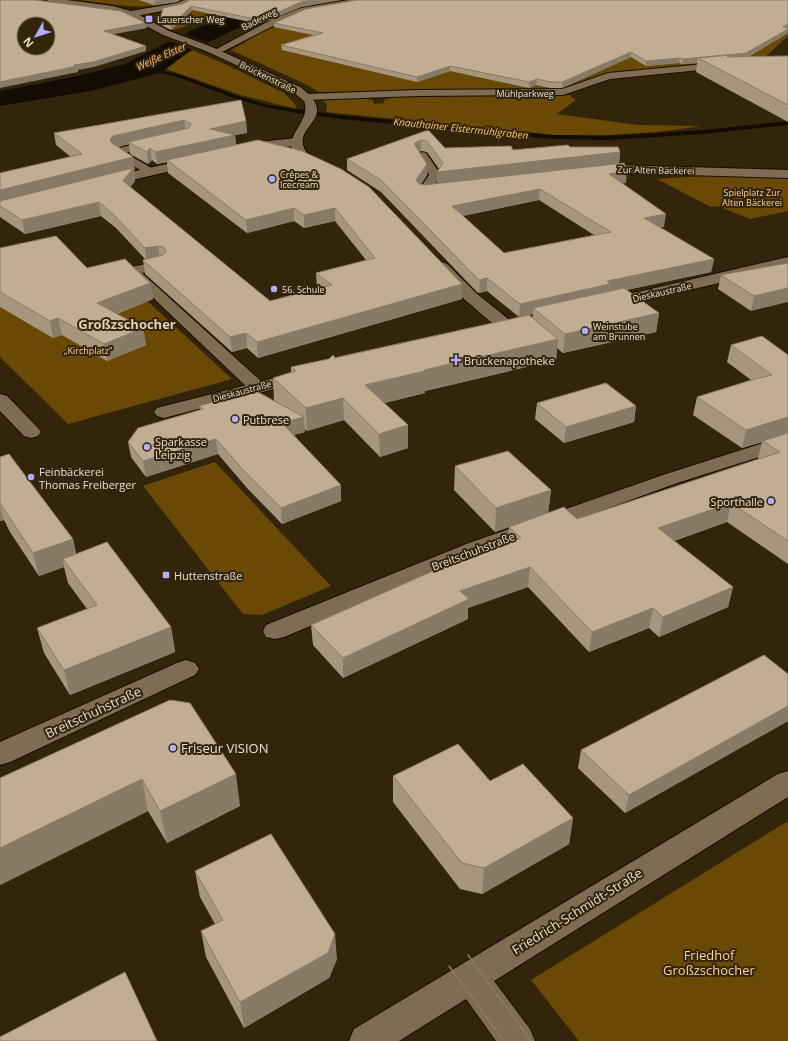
<svg xmlns="http://www.w3.org/2000/svg" width="788" height="1041" font-family="'Open Sans',sans-serif">
  <rect width="100%" height="100%" fill="#33250c"/>
  <!-- green -->
  <path fill="#6a4905" d="M78 0H181C147 12 114 4 78 0Z
    M262 0 174 30 163 23 184 6Z
    M312 0H788V36L762 60 611 73 562 89 319 92 305 84 231 50 284 20 330 7 310 1Z
    M192 50 227 65 284 93 294 103 297 109 241 95 166 69Z
    M569 95 576 100 557 114 638 125 702 126 657 132 608 135H554L326 112 327 105 323 100 363 98 373 100 374 104 384 103V100L392 97Z
    M716 175 788 178V211L750 219 718 206 711 207 657 179Z
    M118 274 232 379 68 424 0 357V305Z
    M215 462 331 586 262 615 243 614 143 486Z
    M788 821V1041H579L531 980Z"/>
  <!-- water -->
  <path fill="#130c02" d="M269 0 274 11 186 53 166 69 156 74 91 91 0 106V91L77 76 125 64 188 32 241 9Z"/>
  <!-- pier -->
  <path fill="#33250c" d="M181 33 210 44 195 51 167 40Z"/>
  <g fill="none" stroke-linecap="round" stroke-linejoin="round">
    <!-- stream -->
    <path fill="#130c02" fill-rule="evenodd" d="M148 67 181 75 238 96 268 105 296 109 340 115 554 135 608 136 704 130 788 121V125L704 134 608 140 554 139 340 119 296 113 265 107 234 98 177 77 146 69Z"/>
    <!-- lane casing -->
    <g stroke="#1b0d00" stroke-width="2">
      <path id="lane" d="M349 0H366L362 2 306 12 279 23 218 54 215 55 211 52 273 19 301 8Z
        M155 139 160 142 159 144 126 153 153 169 155 171 153 173H145L114 154 113 151 115 149Z
        M422 152 426 153 441 175 428 194H420L418 191 429 175 416 155Z
        M160 261 165 262 167 265 165 268 142 273 263 383 265 387 263 391 257 392 251 391 125 271 127 268Z"/>
    </g>
    <!-- street casing -->
    <g stroke="#1b0d00" stroke-width="2">
      <path id="street" d="M184 0H196L182 7 131 17 127 14 131 11 177 3Z
        M726 62 731 65 730 67 610 79 563 95 418 96 306 100 301 97 306 94 418 90 562 89 608 73Z
        M297 138 301 139 303 142 301 145 268 149 246 154 242 153 240 150 242 147 268 141Z
        M197 157 201 158 203 161 201 164 106 186 101 185 99 182 101 179Z
        M616 165 788 170V178L616 173 597 175 592 174 591 171 592 168Z
        M0 394 7 396 38 428 41 432 38 436 31 438 24 436 0 411Z
        M788 435V448L677 483 485 553 284 637 275 639 266 637 263 631 266 625 469 543 663 475Z
        M186 660 195 663 199 669 195 675 10 762 0 765V742L177 663Z
        M788 771V797L494 981 530 1029 535 1041H496L466 999 399 1041H349L354 1029 778 774Z"/>
    </g>
    <!-- secondary casing -->
    <g stroke="#1b0d00" stroke-width="2">
      <path id="secondary" d="M46 0H67L113 6 134 12 169 31 212 47 300 87C341 117 294 125 304 148 309 159 323 159 328 167L326 170C319 172 313 167 306 163 269 143 314 124 304 101L292 91 206 51 163 35 128 16 112 11 50 2Z
        M788 257V267L608 309 602 307 600 304 602 301 608 299Z
        M442 262 447 264 476 293 512 322 514 326 512 330 506 331 500 330 464 299 434 267 437 264Z
        M302 371 308 372 311 376 308 380 164 418 157 416 154 412 157 408Z"/>
    </g>
    <!-- lane -->
    <use href="#lane" fill="#7e6d53" fill-rule="evenodd"/>
    <!-- street -->
    <use href="#street" fill="#7e6d53" fill-rule="evenodd"/>
    <!-- secondary -->
    <use href="#secondary" fill="#7e6d53" fill-rule="evenodd"/>
    <!-- tram -->
    <path stroke="#867b66" stroke-width="1.5" d="M468 955 531 1041
      M449 966 504 1041"/>
  </g>
  <!-- wall -->
  <path fill="#a6967e" fill-rule="evenodd" d="M139 0H180L177 2 154 5Z
    M190 0H340L301 7 260 24 192 10 171 30 161 25 160 20 182 4Z
    M274 23 788 33 748 57 788 56V122L696 72 697 63 682 64 679 63 646 66 631 57 562 88H550L536 85 529 88 450 71 417 82 282 50 281 45 313 35 274 27Z
    M241 100 246 121 247 133 235 135 236 145 258 140 462 299 258 358 247 348 232 352 145 274 143 260 145 259 116 228 101 216 25 234 0 217V173L71 157 56 145 54 133ZM129 144 130 154 148 164 152 160 157 164 167 162 168 173 247 233 294 221 304 228 335 221 366 260 316 273 317 288H318L270 301 130 187 135 181 134 170H135L118 147Z
    M428 130 445 148 513 150 570 147 620 152 619 164 626 183H622L664 227H660L714 259 711 272 626 290 659 313 656 332 563 353 557 348 556 360 425 391V393L384 403 408 425V448L380 457 344 420 307 431 304 428 305 432 293 435 341 501 282 524 247 488 218 454 146 477 131 457 128 442 200 410 199 406 278 403 274 400 273 378 291 372V367L519 317 487 291 479 293 477 292 381 192 347 170V159ZM421 151 427 152 439 169 437 183 424 185 421 184 427 175 419 152ZM539 200 594 235 504 253 463 216ZM533 314 532 318 529 315Z
    M0 248 150 283 153 299 117 314 143 328 146 345 107 361 62 335 53 338 0 307Z
    M788 263 751 311 718 289 721 275Z
    M731 345 788 355V564L727 522 674 541 733 587 728 607 659 637 649 628 589 652 528 587 468 608V619L343 678 313 645 311 625 508 543 509 527 495 532 454 490 455 466 551 490 548 513 577 519 758 459 762 442 742 448 693 415 697 397 751 380 727 362Z
    M537 403 636 406 634 422 564 443 535 419Z
    M0 457 73 539 76 554 171 627 175 652 70 695 44 653 37 628 87 609 68 583 64 567 39 576 10 532 4 520 0 521Z
    M788 674V721L625 813 578 768 581 750Z
    M170 700 240 806 167 843 148 811 0 885Z
    M393 776 490 781 573 818 569 844 482 894 460 889 393 802Z
    M195 871 337 959 329 978 244 1028 206 957 201 931 215 924 200 897Z"/>
  <!-- shaded-wall -->
  <path fill="#877a66" d="M159 0H180L177 2 154 5V1Z
    M313 0H340L301 7 260 24V20L301 2Z
    M191 6 192 10 171 30V26Z
    M146 23 147 28 104 36V31Z
    M788 24V28L783 27Z
    M788 29V33L745 58H698L697 63 682 64 683 59Z
    M146 46V51L94 67 78 70V72L0 88V82L74 65Z
    M631 52V57L562 88V82Z
    M680 58 679 63 646 66V61Z
    M450 66V71L417 82V77Z
    M537 79 536 85 529 88V82Z
    M184 120 186 132 128 142 129 144 115 148 110 139 113 136Z
    M246 121 247 133 235 135 236 147 167 160V162L157 164 155 152 210 129Z
    M421 140V151L415 154V143Z
    M150 148 152 160 148 164 147 152Z
    M620 152 619 164 437 184V172Z
    M133 157 135 170H134L135 181 125 194 123 181 0 203V190Z
    M427 164V175L416 192V180Z
    M627 171 626 183 607 186 609 174Z
    M540 189 539 200 452 218V206Z
    M99 202 101 216 25 234 22 220Z
    M294 208V221L247 233 246 220Z
    M335 208V221L304 228V215Z
    M666 214 664 227 643 230 644 218Z
    M158 246 160 260 147 262 145 248Z
    M714 259 711 272 608 294 533 308V314L519 317 520 304 607 281Z
    M487 278V291L479 293 480 280Z
    M150 283 153 299 100 320 97 303Z
    M462 284V299L258 358 257 342Z
    M788 288V302L751 311 754 296Z
    M659 313 656 332 563 353 565 334Z
    M58 318 62 335 53 338 50 321Z
    M143 328 146 345 107 361 104 344Z
    M246 333 247 348 232 352 230 337Z
    M558 339 556 360 425 391V393L365 408V385L424 370Z
    M343 398 344 420 307 431 306 408Z
    M636 406 634 422 564 443 566 427Z
    M304 417 305 432 283 438 282 423Z
    M788 417V434L763 441 762 442 742 448 746 430Z
    M408 425V448L380 457 379 434Z
    M216 439 218 454 146 477 143 461Z
    M341 485V501L282 524 281 508Z
    M551 490 548 514 495 532 496 508Z
    M731 503 727 522 654 547 658 528Z
    M0 505 4 520 0 521Z
    M73 539 78 562 63 559 64 567 39 576 33 553Z
    M530 567 528 587 468 608V619L343 678V658L460 591Z
    M733 587 728 607 659 637 663 617Z
    M653 608 649 628 589 652 592 632Z
    M171 627 175 652 70 695 64 670Z
    M788 706V721L625 813 629 795Z
    M236 774 240 806 167 843 160 811Z
    M142 779 148 811 0 885V848Z
    M573 818 569 844 482 894 484 868Z
    M335 934 337 959 329 978 244 1028 240 1002Z"/>
  <!-- building -->
  <path fill="#c1ae92" stroke="#877a66" fill-rule="evenodd" d="M0 0H35L121 11 146 23 104 31 146 46 93 62 74 65 77 66 0 82ZM24 24H48V48H24Z
    M190 0H313L301 2 260 20 191 6 171 26 160 20 163 8 182 4Z
    M357 0H788V24L783 27 788 28V29L746 53 683 59 680 58 646 61 631 52 562 82H551L537 79 529 82 450 66 417 77 281 45 323 33 274 23 306 9Z
    M730 55 727 57 788 56V105L698 58Z
    M241 100 246 121 210 129 235 135 155 152 150 148 147 152 128 142 189 128 191 124 184 120 113 136 110 139 112 143 133 157 0 190V173L82 154 54 133Z
    M428 130 445 148 511 146 513 150 568 145 570 147H618L620 152 437 172 443 163 427 141 421 140 415 143V145L427 164 416 180 419 184 424 185 624 163 627 171 609 174 666 214 644 218 714 259 607 281 610 284 520 304 487 278 480 280 478 279 381 180 347 159ZM540 189 611 232 504 253 452 206Z
    M258 140 302 151 341 169 369 187 462 284 257 342 246 333 230 337 143 260 163 255 166 252 164 247 158 246 145 248 114 215 99 202 22 220 0 206V201L133 168 123 181 270 301 332 285 316 273 375 258 335 208 304 215 294 208 246 220 167 160Z
    M56 236 87 268 125 259 150 283 97 303 143 328 104 344 58 318 50 321 0 292V248Z
    M788 263V288L754 296 721 275Z
    M624 288 659 313 565 334 533 308Z
    M529 315 558 339 424 370 425 371 365 385 408 425 379 434 343 398 306 408 273 378 296 371 291 367 329 359 333 355 335 358Z
    M762 336 788 355V417L746 430 697 397 755 379 772 375 731 345Z
    M606 383 636 406 566 427 537 403Z
    M254 390 304 417 282 423 341 485 281 508 245 472 216 439 143 461 128 442 138 428 203 409 199 406Z
    M788 433V541L731 503 658 528 733 587 663 617 653 608 592 632 530 567 460 591 469 599 343 658 311 625 444 566 521 538 509 527 564 507 577 519 780 452 763 441Z
    M508 451 551 490 496 508 455 466Z
    M9 454 73 539 33 553 4 509 0 502V457Z
    M107 542 171 627 64 670 37 628 97 605 63 559Z
    M764 655 788 674V706L629 795 581 750Z
    M170 700 190 703 236 774 160 811 142 779 0 848V778Z
    M458 744 490 781 523 764 573 818 484 868 462 863 393 776Z
    M271 834 335 934 328 953 240 1002 201 931 223 920 195 871Z
    M125 972 157 1041H0V1037Z"/>
  <!-- markers -->
  <g fill="#b3acf9" stroke="#33250c" stroke-width="1.5">
    <rect x="145" y="15" width="8" height="8" rx="2"/>
    <circle cx="272" cy="179" r="4"/>
    <circle cx="274" cy="289" r="4"/>
    <circle cx="585" cy="331" r="4"/>
    <path d="M454 354h4v4h4v4h-4v4h-4v-4h-4v-4h4z"/>
    <circle cx="235" cy="419" r="4"/>
    <circle cx="147" cy="447" r="4"/>
    <circle cx="31" cy="477" r="4"/>
    <circle cx="771" cy="501" r="4"/>
    <rect x="162" y="571" width="8" height="8" rx="2"/>
    <circle cx="173" cy="748" r="4"/>
  </g>
  <g text-anchor="middle" dominant-baseline="central" stroke-width="4" stroke-linejoin="round" paint-order="stroke">
    <!-- far-poi labels -->
    <g font-size="9" fill="#e9e0d1" stroke="#33250c" text-anchor="start">
      <text x="157" y="19">Lauerscher Weg</text>
      <text x="280" y="174">Crêpes &amp;<tspan x="280" dy="10">Icecream</tspan></text>
      <text x="282" y="289">56. Schule</text>
      <text x="593" y="326">Weinstube<tspan x="593" dy="10">am Brunnen</tspan></text>
    </g>
    <!-- far-street labels -->
    <g font-size="9" fill="#e9e0d1" stroke="#33250c">
      <text transform="translate(259 19) rotate(-27)">Badeweg</text>
      <text transform="translate(268 77) rotate(26)">Brückenstraße</text>
      <text x="525" y="93">Mühlparkweg</text>
      <text transform="translate(656 170) rotate(1)">Zur Alten Bäckerei</text>
      <text transform="translate(662 292) rotate(-13)">Dieskaustraße</text>
      <text transform="translate(242 391) rotate(-15)">Dieskaustraße</text>
    </g>
    <!-- far-park labels -->
    <g font-size="9" fill="#fed392" stroke="#33250c">
      <text x="752" y="192">Spielplatz Zur<tspan x="752" dy="10">Alten Bäckerei</tspan></text>
      <text x="88" y="350">„Kirchplatz“</text>
    </g>
    <!-- far-water labels -->
    <g font-size="10" font-style="italic" fill="#fdc468" stroke="#33250c">
      <text transform="translate(161 56) rotate(-24)">Weiße Elster</text>
      <text transform="translate(461 128) rotate(6)">Knauthainer Elstermühlgraben</text>
    </g>
    <!-- poi labels -->
    <g font-size="11" fill="#e9e0d1" stroke="#33250c" text-anchor="start">
      <text x="464" y="360">Brückenapotheke</text>
      <text x="243" y="419">Putbrese</text>
      <text x="155" y="441">Sparkasse<tspan x="155" dy="13">Leipzig</tspan></text>
      <text x="39" y="471">Feinbäckerei<tspan x="39" dy="13">Thomas Freiberger</tspan></text>
      <text x="763" y="501" text-anchor="end">Sporthalle</text>
      <text x="174" y="575">Huttenstraße</text>
    </g>
    <!-- street labels -->
    <g font-size="11" fill="#e9e0d1" stroke="#33250c">
      <text transform="translate(473 551) rotate(-21)">Breitschuhstraße</text>
    </g>
    <!-- far-district labels -->
    <g font-size="13" font-weight="bold" fill="#e5d1b5" stroke="#33250c">
      <text x="127" y="324">Großzschocher</text>
    </g>
    <!-- near-street labels -->
    <g font-size="13" fill="#e9e0d1" stroke="#33250c">
      <text transform="translate(93 712) rotate(-25)">Breitschuhstraße</text>
      <text transform="translate(577 911) rotate(-32)">Friedrich-Schmidt-Straße</text>
    </g>
    <!-- near-poi labels -->
    <g font-size="13" fill="#e9e0d1" stroke="#33250c" text-anchor="start">
      <text x="181" y="748">Friseur VISION</text>
    </g>
    <!-- near-park labels -->
    <g font-size="13" fill="#fed392" stroke="#33250c">
      <text x="709" y="955">Friedhof<tspan x="709" dy="15">Großzschocher</tspan></text>
    </g>
  </g>
  <!-- north arrow -->
  <g transform="translate(36 36) rotate(231)"><circle r="19" fill="#33250c" stroke="#7c705b"/>
  <path d="M0-3L7 15L0 10L-7 15Z" fill="#b3acf9"/>
  <text y="-6" font-size="11" font-weight="bold" text-anchor="middle" fill="#e9e0d1">N</text>
  </g>
</svg>
